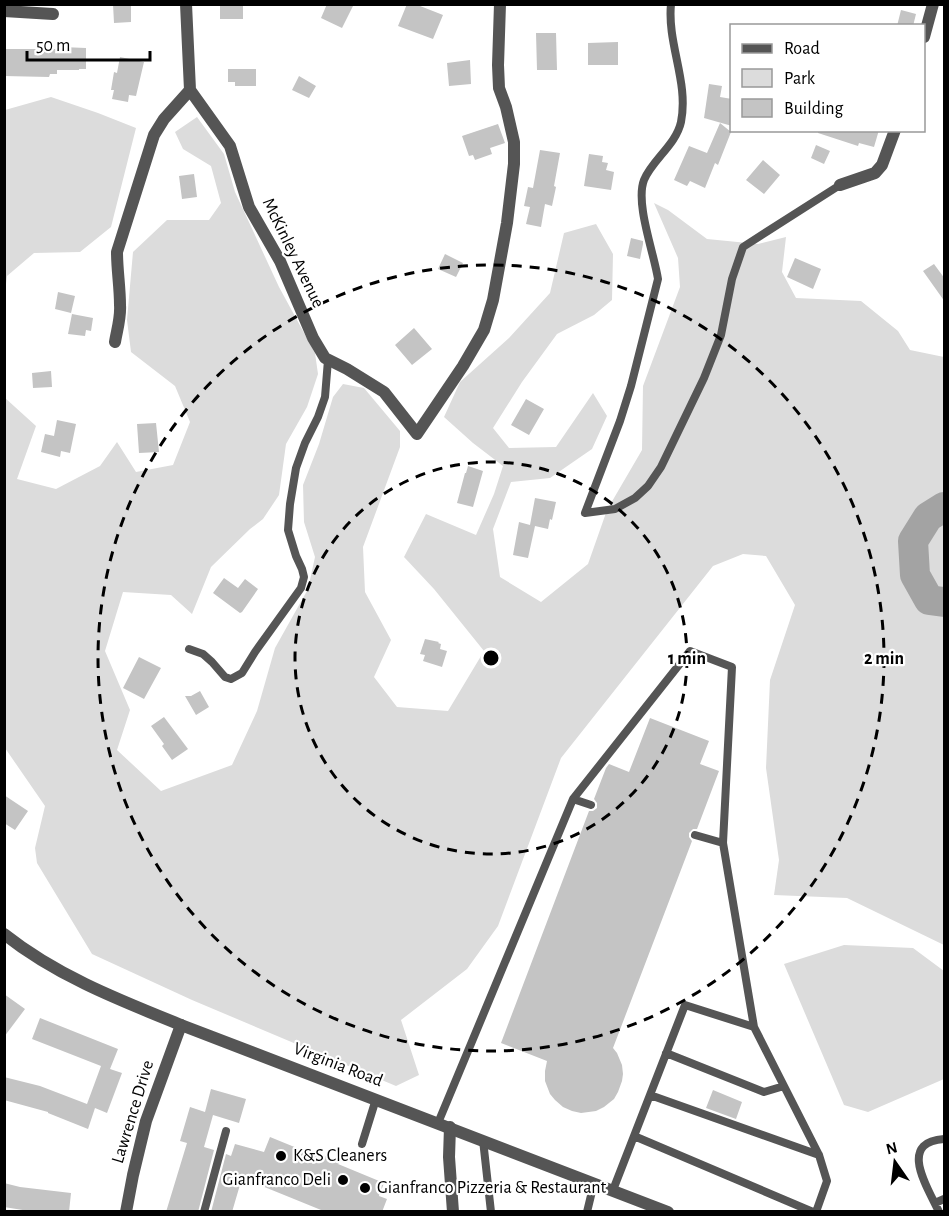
<svg xmlns="http://www.w3.org/2000/svg" width="949" height="1216" font-family="'Alegreya Sans',sans-serif">
  <rect width="100%" height="100%" fill="#fff"/>
  <!-- green -->
  <path fill="#dcdcdc" d="M51 97 98 113 136 128 111 227 80 252 34 253 7 276 5 292V110Z
    M197 117 224 154 235 192 279 287 315 353 318 374 307 407 286 444 279 495 263 519 250 529 211 567 192 614 171 595 123 592 105 651 130 710 117 750 161 791 232 765 257 711 275 648 308 589 315 557 304 522 303 485 319 444 333 397 343 384 364 388 400 431V447L363 547 365 592 391 640 374 677 397 707 448 711 484 651 434 589 404 557 426 514 476 535 494 494 503 466 473 443 444 417 460 382 509 338 550 293 564 233 596 224 613 254 612 300 594 315 557 334 522 382 493 428 509 448 556 447 593 393 607 416 592 449 550 478 511 482 493 529 500 577 541 602 588 564 607 510 642 450 643 386 680 287 678 258 654 203 668 210 707 239 758 244 786 237 782 272 796 298 861 301 898 331 910 350 944 357V945L847 898 774 895 779 860 766 768 770 680 795 605 766 556 743 554 713 566 561 758 498 926 467 969 401 1020 419 1075 396 1086 192 1000 92 954 37 863 35 848 45 806 5 748 4 397 36 426 17 479 56 489 100 466 117 442 136 472 173 465 190 422 175 386 131 352 127 320 133 252 167 220H209L221 203 211 166 183 149 175 132Z
    M844 945 913 948 944 971V1079L868 1112 844 1105 784 964Z"/>
  <g fill="none" stroke-linecap="round" stroke-linejoin="round">
    <!-- river -->
    <path stroke="#a3a3a3" stroke-width="30" d="M944 507 928 517 913 541 915 575 929 600 944 602"/>
  </g>
  <!-- building -->
  <path fill="#c4c4c4" d="M113 4H131V22L114 23Z
    M220 4H243V19H220Z
    M327 4H354L342 28 321 18Z
    M407 4H415L443 15 433 39 398 26Z
    M901 10 916 14 913 26H897Z
    M536 33H556L557 70H537Z
    M618 42V65H588V43Z
    M62 47 86 48V69H79V70H57V74H50L49 77 4 76V49H62Z
    M120 57 144 62 136 96 129 95 128 102 112 99 114 90H111L114 72 117 73Z
    M470 60 471 84 449 86 447 63Z
    M228 69H256V86H235V82H228Z
    M299 76 316 86 309 98 292 90Z
    M709 84 722 86 720 97 732 99V126L704 118Z
    M720 123 731 132 718 165 715 163 705 188 690 181 687 186 674 180 689 146 707 153Z
    M498 124 505 143 490 148 492 154 475 160 473 155 469 156 462 136Z
    M818 130H879L874 147 859 143 858 146 818 133Z
    M816 145 830 151 824 164 811 158Z
    M540 150 560 153 554 186 556 187 552 206 545 204 541 227 526 224 530 207 524 206 528 187 533 188Z
    M589 154 603 156 602 162 608 163 606 170 614 172 611 190 584 186Z
    M763 160 780 175 764 194 746 180Z
    M194 174 197 197 182 199 179 176Z
    M631 238 643 241V244L640 259 627 256Z
    M445 254 463 263 456 277 438 269Z
    M795 258 821 269 813 289 787 277Z
    M934 264 945 279V302L923 271Z
    M58 292 75 296 71 313 55 309Z
    M72 314 93 318 91 331 86 330 85 336 68 334Z
    M414 328 432 349 412 365 395 345Z
    M51 371 52 387 33 388 32 373Z
    M526 399 544 409 529 435 511 425Z
    M57 420 76 424 70 453 61 451 60 457 41 452 45 434 54 436Z
    M156 423 159 452 139 453 137 424Z
    M468 466 483 471 473 507 457 503 465 473H466Z
    M535 498 556 502 552 520 550 519 548 529 535 526 528 558 513 555 519 522 530 525Z
    M224 578 238 588 245 579 258 589 242 612 240 613 213 593Z
    M425 639 439 642 438 643 441 644 440 649 447 651 442 667 423 661 425 655 420 654Z
    M139 657 161 668 144 699 123 688Z
    M200 691 209 707 196 715 185 696H191Z
    M164 717 188 749 172 760 162 746 164 744 151 726Z
    M650 718 709 741 700 764 719 771 697 829H693L689 833V837L692 841 613 1048 617 1053 622 1065 623 1074 622 1081 618 1092 614 1099 604 1107 596 1111 581 1113 572 1111 563 1107 555 1100 550 1094 545 1081V1071L547 1061 501 1043 589 811H593L597 808V803L594 799 606 768 609 764 629 772Z
    M4 795 28 811 15 830 4 823Z
    M4 994 25 1009 4 1037Z
    M40 1018 118 1049 110 1069 122 1073 107 1113 95 1108 88 1129 48 1113V1112L4 1100V1077L40 1086 87 1104 101 1066 32 1039Z
    M211 1089 246 1099 239 1123 213 1115 204 1147 214 1150 198 1212H166L187 1143 180 1141 190 1107 205 1112Z
    M713 1090 742 1102 736 1119 706 1108Z
    M270 1137 314 1155 315 1152 340 1162 338 1164 384 1183 379 1196 387 1199 382 1212H326L242 1178 232 1212H211L226 1154 231 1156 235 1144 264 1152Z
    M4 1183 20 1187 71 1193 69 1212H35L4 1207Z"/>
  <g fill="none" stroke-linecap="round" stroke-linejoin="round">
    <!-- service -->
    <path stroke="#555" stroke-width="8" d="M671 4C667 44 689 82 681 122 676 145 652 160 644 180 635 203 654 253 658 279L631 386 620 421 585 513 615 509 635 498 648 486 661 467 704 378 721 335 732 279 743 247 840 185
      M189 649 203 654 212 662 225 677 231 679 242 673 255 652 301 588 304 577 302 569 296 556 288 530 290 504 296 468 305 443 318 417 325 397 328 360
      M573 799 591 805
      M695 835 723 843
      M666 1053 764 1092 784 1086
      M650 1095 819 1155
      M438 1123 573 799 690 651 732 667 723 843 754 1027 819 1155 827 1181 816 1212
      M634 1136 813 1212
      M483 1140 491 1212
      M362 1144 376 1099
      M613 1190 685 1005 754 1027
      M935 1203 944 1199
      M204 1212 226 1131
      M587 1212 594 1183
      M939 1212C928 1188 897 1142 944 1139"/>
    <!-- minor -->
    <path stroke="#555" stroke-width="12" d="M186 4 190 90 230 146 249 207 280 261 313 338 325 358 347 369 384 392 417 434 463 366 484 330 493 300 507 223 514 164V142L506 107 499 88 498 65 500 4
      M4 11 53 14
      M924 37 933 4
      M840 185 875 173 882 165 895 130
      M115 342C117 330 121 317 120 305 120 287 117 270 117 252L154 135 164 119 190 90
      M450 1127 449 1157 453 1212
      M126 1212 133 1175 146 1121 181 1025"/>
    <!-- tertiary -->
    <path stroke="#555" stroke-width="12" d="M4 934C57 976 119 1000 181 1025L668 1212"/>
  </g>
  <!-- distance rings -->
  <g fill="none" stroke="#000" stroke-width="3" stroke-dasharray="10 8">
    <circle cx="491" cy="658" r="196"/>
    <circle cx="491" cy="658" r="393"/>
  </g>
  <!-- markers -->
  <g fill="#000" stroke="#fff" stroke-width="2">
    <circle cx="281" cy="1156" r="6"/>
    <circle cx="343" cy="1180" r="6"/>
    <circle cx="365" cy="1188" r="6"/>
  </g>
  <g text-anchor="middle" dominant-baseline="central" stroke-width="4.5" stroke-linejoin="round" paint-order="stroke">
    <!-- street labels -->
    <g font-size="18" fill="#000" stroke="#fff">
      <text transform="translate(293 253) rotate(64)">McKinley Avenue</text>
      <text transform="translate(338 1065) rotate(21)">Virginia Road</text>
      <text transform="translate(133 1112) rotate(-73)">Lawrence Drive</text>
    </g>
    <!-- poi labels -->
    <g font-size="18" fill="#000" stroke="#fff" text-anchor="start">
      <text x="293" y="1156">K&amp;S Cleaners</text>
      <text x="331" y="1180" text-anchor="end">Gianfranco Deli</text>
      <text x="377" y="1188">Gianfranco Pizzeria &amp; Restaurant</text>
    </g>
  </g>
  <circle cx="491" cy="658" r="9" fill="#000" stroke="#fff" stroke-width="3"/>
  <g font-size="18" text-anchor="middle" font-weight="bold" fill="#000" stroke="#fff" stroke-width="4.5" stroke-linejoin="round" paint-order="stroke">
    <text x="687" y="664">1 min</text>
    <text x="884" y="664">2 min</text>
  </g>
  <!-- border -->
  <rect width="949" height="1216" fill="none" stroke="#000000" stroke-width="12"/>
  <!-- legend -->
  <rect x="730" y="24" width="195" height="108" fill="#ffffff" stroke="#999999" stroke-width="1.5"/>
  <rect x="742" y="44" width="30" height="9" fill="#555555" stroke="#999999" stroke-width="1.5"/>
  <text x="784" y="54" font-size="18" fill="#000000">Road</text>
  <rect x="742" y="69" width="30" height="18" fill="#dcdcdc" stroke="#999999" stroke-width="1.5"/>
  <text x="784" y="84" font-size="18" fill="#000000">Park</text>
  <rect x="742" y="99" width="30" height="18" fill="#c4c4c4" stroke="#999999" stroke-width="1.5"/>
  <text x="784" y="114" font-size="18" fill="#000000">Building</text>
  <!-- north arrow -->
  <g transform="translate(895 1162) rotate(346)" stroke="#ffffff" stroke-width="4.5" paint-order="stroke">
  <path d="M0-4.5L10 22L0 15L-10 22Z" fill="#000000"/>
  <text y="-9" font-size="16" font-weight="bold" text-anchor="middle" fill="#000000">N</text>
  </g>
  <!-- scale -->
  <path d="M27 51v9h123v-9" fill="none" stroke="#000000" stroke-width="3"/>
  <text x="36" y="51" font-size="18" fill="#000000" stroke="#ffffff" stroke-width="4.5" paint-order="stroke">50 m</text>
</svg>
